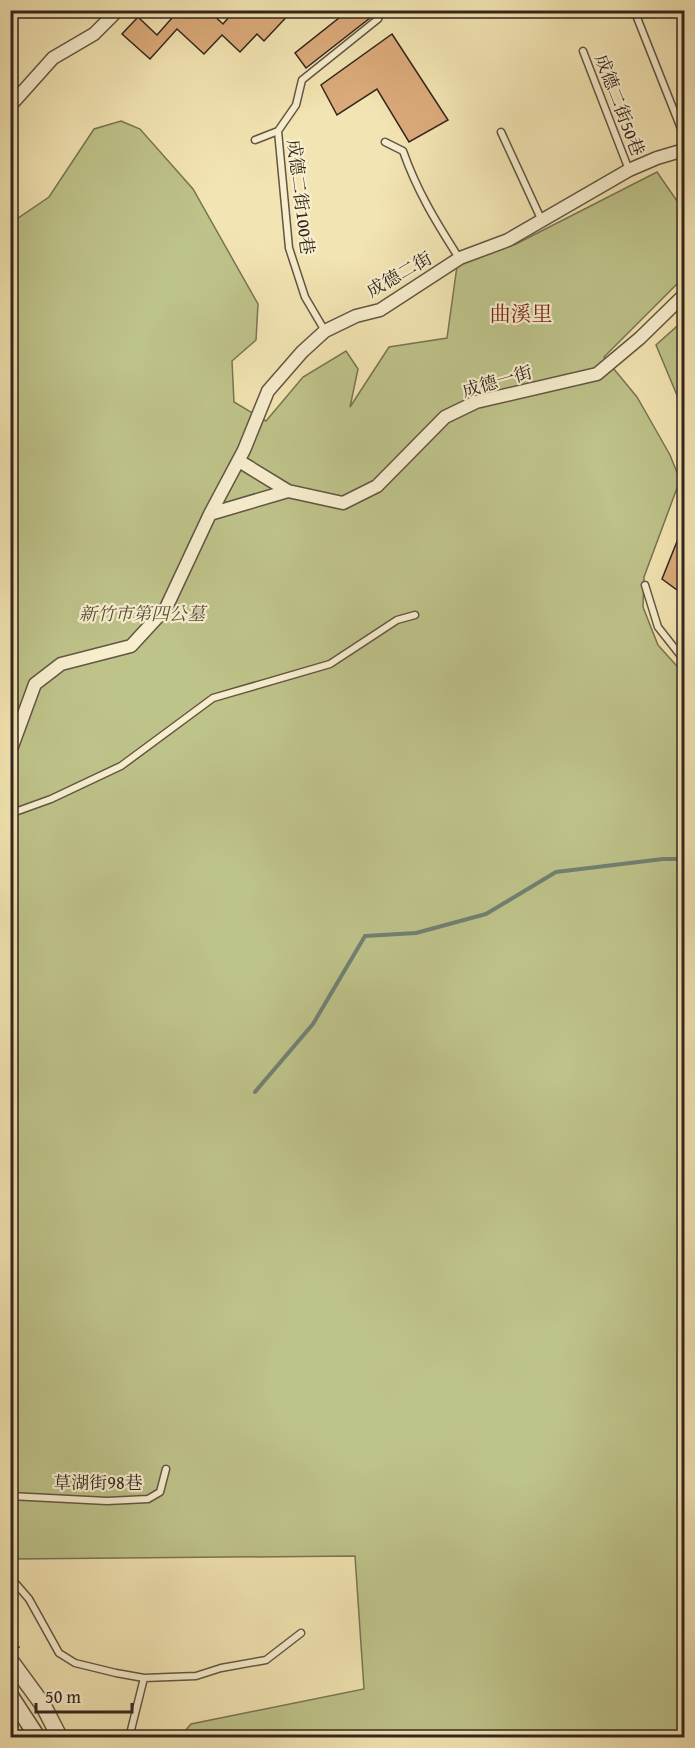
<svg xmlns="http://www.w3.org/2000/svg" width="695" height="1748" font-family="'Gentium Book Plus','Noto Serif TC',serif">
  <rect width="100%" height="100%" fill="#f3e5b3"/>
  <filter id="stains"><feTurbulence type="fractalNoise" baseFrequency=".00333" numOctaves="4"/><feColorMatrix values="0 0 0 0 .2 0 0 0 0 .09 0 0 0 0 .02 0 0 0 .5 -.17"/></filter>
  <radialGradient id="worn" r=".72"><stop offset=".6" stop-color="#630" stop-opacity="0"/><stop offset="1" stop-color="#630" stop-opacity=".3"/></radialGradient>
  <!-- green -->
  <path fill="#bec38a" stroke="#787454" stroke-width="1.5" d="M121 121 140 129 193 189 258 304 256 340 232 361 234 402 266 421 303 377 346 351 358 369 350 407 389 347 447 338 457 266 516 244 657 172 684 211V277L604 357 637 397 670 455 680 480 644 577 643 607 658 645 684 674V1737H180L191 1724 364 1689 355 1556 14 1559 11 1557V223L49 197 94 129Z
    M684 320V412L656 345Z"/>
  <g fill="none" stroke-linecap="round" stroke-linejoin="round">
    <!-- stream -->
    <path stroke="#718173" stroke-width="4" d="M255 1092 313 1024 365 936 416 933 486 914 556 872 663 859H684"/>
  </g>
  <!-- building -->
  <path fill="#dcab7b" stroke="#33251e" stroke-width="1.5" d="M179 10H208L223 24 235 10H293L264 41 257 34 240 52 222 35 204 54 177 29 150 59 122 34 138 17 157 35Z
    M349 10H376L375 14 306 68 295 53Z
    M392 34 448 120 409 142 377 89 337 115 321 85Z
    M684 524V595L662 579Z"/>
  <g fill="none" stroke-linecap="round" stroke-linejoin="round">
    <!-- service casing -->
    <g stroke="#635543" stroke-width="9">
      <path id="service" d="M634 10 684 136
        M583 51 629 170
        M278 131 289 248 305 297 325 331
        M501 132 542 221
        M255 140 278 131 296 105 302 80 378 19 382 10
        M385 142 403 151C417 191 436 222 459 258
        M645 585 658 627 684 660
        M10 811 15 812 51 799 121 766 213 698 330 664 397 620 415 615
        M10 1496 107 1501 148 1499 160 1492 166 1469
        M10 1577 29 1599 59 1653 75 1663 116 1673 144 1678 196 1676 221 1668 266 1660 301 1633
        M129 1738 144 1678"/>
    </g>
    <!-- minor casing -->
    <g stroke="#635543" stroke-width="15">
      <path id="minor" d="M10 106 53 58 94 34 118 10
        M239 461 288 491
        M210 514 244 450 268 391 302 352 325 331 356 316 380 310 460 258 508 240 629 170 657 158 684 150
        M10 752 35 684 61 664 131 646 166 608 210 514 288 491 343 503 377 486 445 417 476 402 597 374 640 338 684 295"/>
    </g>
    <!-- tertiary casing -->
    <g stroke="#635543" stroke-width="18">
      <path id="tertiary" d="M10 1660 43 1705 60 1738
        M10 1695 38 1738"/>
    </g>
    <!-- path -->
    <path stroke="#33251e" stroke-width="2" stroke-dasharray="1.5 3" stroke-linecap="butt" d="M10 1636 21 1650"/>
    <!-- service -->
    <use href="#service" stroke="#f7eece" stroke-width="6"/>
    <!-- minor -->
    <use href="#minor" stroke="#f7eece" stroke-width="12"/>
    <!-- tertiary -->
    <use href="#tertiary" stroke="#f7eece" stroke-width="15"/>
  </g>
  <g text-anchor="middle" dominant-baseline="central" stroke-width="4.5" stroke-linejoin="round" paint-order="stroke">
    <!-- street labels -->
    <g font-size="18" fill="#33251e" stroke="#f7eece">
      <text transform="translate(620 105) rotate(69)">成德二街50巷</text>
      <text transform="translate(301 197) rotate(83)">成德二街100巷</text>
      <text transform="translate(399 274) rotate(-30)">成德二街</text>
      <text transform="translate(497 381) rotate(-16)">成德一街</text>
      <text x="98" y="1482">草湖街98巷</text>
    </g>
    <!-- park labels -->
    <g font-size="18" font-style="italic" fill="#564c39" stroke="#f7eece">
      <text x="142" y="613">新竹市第四公墓</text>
    </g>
    <!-- quarter labels -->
    <g font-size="21" fill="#7a1f14" stroke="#f7eece">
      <text x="521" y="313">曲溪里</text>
    </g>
  </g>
  <!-- margin -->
  <rect width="695" height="1748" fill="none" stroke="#f3e5b3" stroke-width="36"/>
  <rect x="12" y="12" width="671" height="1724" fill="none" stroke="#33251e" stroke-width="3"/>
  <rect x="18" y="18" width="659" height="1712" fill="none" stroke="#33251e" stroke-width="1.5"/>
  <!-- scale -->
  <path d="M36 1703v9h96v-9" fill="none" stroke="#33251e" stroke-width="3"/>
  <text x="45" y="1703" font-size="18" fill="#33251e" stroke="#f7eece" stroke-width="4.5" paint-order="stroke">50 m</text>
  <rect width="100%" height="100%" filter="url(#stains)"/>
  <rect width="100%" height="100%" fill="url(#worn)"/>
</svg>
